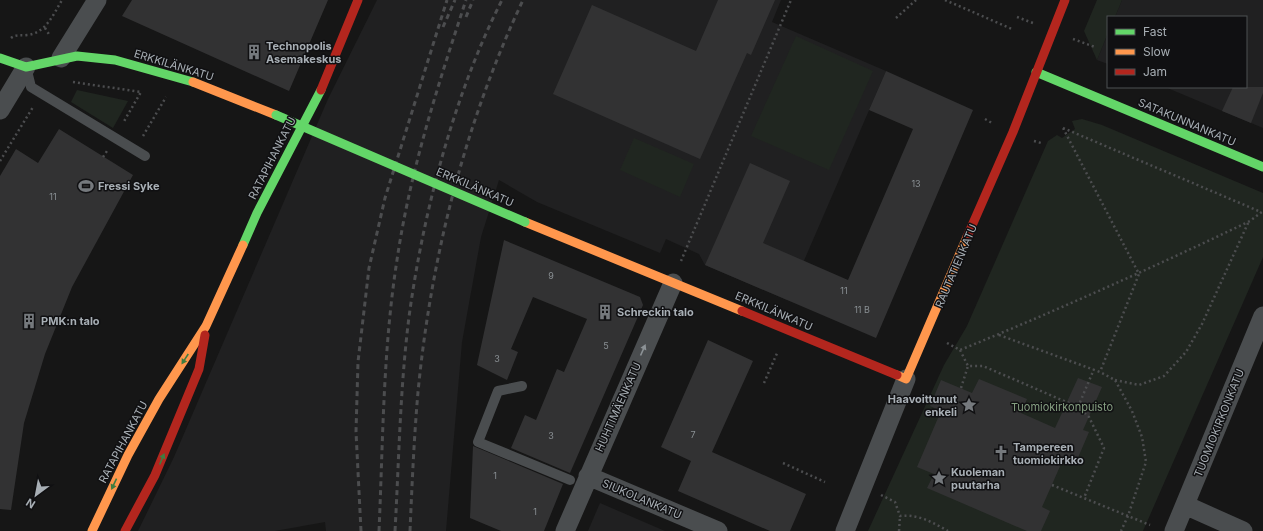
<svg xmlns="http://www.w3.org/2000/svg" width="1263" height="531" font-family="Inter,sans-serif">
  <rect width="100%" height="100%" fill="#161616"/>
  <!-- built -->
  <path fill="#202021" d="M377 0H781L772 22 886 71 787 300 705 265 699 254 666 239 660 253 537 202 499 180 481 237 462 342 446 531H326L325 522 275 531H138L174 457 328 99Z
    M1122 0H1263V128L1165 87H1246V17H1115Z
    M1108 33V64L1097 60Z
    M600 503 665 531H588Z"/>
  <!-- green -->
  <path fill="#202620" d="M1097 0H1122L1115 17H1108V33L1097 60 1084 31Z
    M796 36 873 71 829 170 751 136Z
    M77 90 128 101 113 128 71 102Z
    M1082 119 1102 125 1263 193V257L1143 531H868L944 365 967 326 1048 141 1057 135 1062 138 1075 129 1072 121Z
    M634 138 694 164 680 197 620 170Z"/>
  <!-- building -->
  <path fill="#323233" d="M132 0H328L289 91 122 16Z
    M718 0H775L751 55 747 53 700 159 553 94 592 5 696 51Z
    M886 71 973 110 876 338 705 265 750 163 790 181 763 243 848 280 913 129 869 110Z
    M1233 87H1263V93L1251 123 1222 111Z
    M59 129 133 175 72 287 45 354 24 423 11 510 0 509V176L16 149 38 163Z
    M504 240 640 297 643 305 570 473 511 448 525 415 536 420 557 369 564 372 587 319 533 297 511 349 518 352 507 380 477 365Z
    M708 340 753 361 712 452 806 494 790 531H770L678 491 691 461 661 447Z
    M1078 378 1102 387 1083 430 1089 432 1077 460 1065 455 1042 507 1050 511 1041 531H1027L927 488 934 474 917 467 941 411 930 406 941 380 972 393 979 379 1027 399 1021 413 1055 428Z
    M473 446 563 484 544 531H501L470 518Z"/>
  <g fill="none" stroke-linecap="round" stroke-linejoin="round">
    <!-- path -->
    <path stroke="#4c4d4f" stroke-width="2.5" stroke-dasharray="2 3" stroke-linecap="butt" d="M945 0 1012 29
      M1017 17 1033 23
      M896 18 916 0
      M45 28 50 36
      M11 38C16 34 21 36 27 35 46 33 53 15 62 0
      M1073 39 1095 47
      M73 82 141 92 123 123
      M985 119 992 123
      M1063 128 1139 274 1100 372
      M1063 128 1261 212
      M143 136 166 97
      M1034 141 1041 143
      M103 157 107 151
      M0 161 33 107
      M681 261 791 0
      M999 335 1100 372 1115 380 1132 411 1142 437 1146 462 1128 516 1121 531
      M947 343 960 350C1058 310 1154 267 1250 221L1263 211
      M960 350 968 366H983L1078 407 1089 417 1104 448 1084 498
      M1115 380 1139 385 1164 376 1186 352 1202 324 1249 221
      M764 383 778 351
      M961 388 968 366
      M1078 407 1094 369
      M783 463 825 482
      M1052 485 1150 525
      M881 495 895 502 900 516C918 514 932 522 948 531
      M899 531 900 516"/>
    <!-- lane -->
    <path stroke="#4a4d4f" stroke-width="10" d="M26 67 31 87 145 156
      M522 386 498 391 478 442 570 480"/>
    <!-- street -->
    <path stroke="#4a4d4f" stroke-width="19" d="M61 58 97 0
      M0 110 26 67
      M588 476 718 531
      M1185 505 1243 531
      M565 531 673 283
      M845 531 906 379
      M1174 531 1263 316"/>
    <!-- fast -->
    <path stroke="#63d668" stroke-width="9" d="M0 58 26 67 77 56 115 60 193 82
      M1036 72 1263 167
      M243 245 257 213 321 90"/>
    <!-- slow -->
    <path stroke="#ff974d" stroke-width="9" d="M193 82 276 115
      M525 222 742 311
      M897 375 906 379 967 237
      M92 531 128 455 159 399 206 326 243 245"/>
    <!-- jam -->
    <path stroke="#b3261e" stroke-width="9" d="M321 90 358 0
      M967 237 1013 132 1065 0
      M742 311 897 375
      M125 531 155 475 199 369 205 335"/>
    <!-- rail -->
    <path stroke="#4c4d4f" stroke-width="3" stroke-dasharray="5 4" stroke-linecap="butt" d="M466 17 473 0
      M443 27 455 0
      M361 531 356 432 358 362 369 268 385 198 447 0
      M379 531C383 441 383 349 397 260 410 171 438 85 466 0
      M395 531C399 460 400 388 409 317 423 213 454 94 502 0
      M410 531C412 485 414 438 418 392 431 257 465 123 523 0"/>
    <!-- fast-bridge -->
    <path stroke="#63d668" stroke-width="9" d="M276 115 525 222"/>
  </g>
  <!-- one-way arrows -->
  <defs><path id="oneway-solid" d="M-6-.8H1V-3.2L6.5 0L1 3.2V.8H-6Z"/></defs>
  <use fill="#8c9296" href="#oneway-solid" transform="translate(643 350) rotate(-66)"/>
  <g fill="#3e7d41">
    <use href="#oneway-solid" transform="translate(185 359) rotate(123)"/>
    <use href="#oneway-solid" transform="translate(162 459) rotate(-67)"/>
    <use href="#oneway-solid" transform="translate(114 484) rotate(115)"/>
  </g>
  <!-- icons -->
  <defs>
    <g id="building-bare" transform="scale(1.2)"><path d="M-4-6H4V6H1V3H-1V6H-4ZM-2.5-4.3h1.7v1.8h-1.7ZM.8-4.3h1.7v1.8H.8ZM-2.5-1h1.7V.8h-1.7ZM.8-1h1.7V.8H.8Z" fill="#75797d" stroke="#101012" stroke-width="2.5" paint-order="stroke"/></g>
    <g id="stadium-bare" transform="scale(1.2)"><path d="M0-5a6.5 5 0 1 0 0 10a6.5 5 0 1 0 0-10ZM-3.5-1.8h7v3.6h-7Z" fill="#75797d" stroke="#101012" stroke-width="2.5" paint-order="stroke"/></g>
    <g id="sight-bare" transform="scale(1.2)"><path d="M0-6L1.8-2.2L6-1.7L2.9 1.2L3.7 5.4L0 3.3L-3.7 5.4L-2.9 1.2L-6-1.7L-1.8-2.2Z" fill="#75797d" stroke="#101012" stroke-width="2.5" paint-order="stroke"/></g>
    <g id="church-bare" transform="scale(1.2)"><path d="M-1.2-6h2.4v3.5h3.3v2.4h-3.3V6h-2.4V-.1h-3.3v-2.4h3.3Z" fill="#75797d" stroke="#101012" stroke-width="2.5" paint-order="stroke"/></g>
  </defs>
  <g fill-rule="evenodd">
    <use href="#building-bare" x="254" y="52"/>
    <use href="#stadium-bare" x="86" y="186"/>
    <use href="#building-bare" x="605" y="312"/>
    <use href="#building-bare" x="29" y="321"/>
    <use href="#sight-bare" x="969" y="405"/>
    <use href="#church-bare" x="1001" y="453"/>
    <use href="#sight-bare" x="939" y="478"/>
  </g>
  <g text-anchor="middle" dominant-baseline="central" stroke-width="3" stroke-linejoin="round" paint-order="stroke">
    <!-- number labels -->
    <g font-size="9" fill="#8a9094">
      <text x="916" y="183">13</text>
      <text x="53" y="196">11</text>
      <text x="551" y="275">9</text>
      <text x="844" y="290">11</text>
      <text x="862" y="309">11 B</text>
      <text x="606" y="345">5</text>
      <text x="497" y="358">3</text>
      <text x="693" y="434">7</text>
      <text x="551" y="435">3</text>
      <text x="495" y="475">1</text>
      <text x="535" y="511">1</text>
    </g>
    <!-- poi labels -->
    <g font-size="11" font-weight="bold" fill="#a8afb5" stroke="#101012" text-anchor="start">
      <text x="266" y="46">Technopolis<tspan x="266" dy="13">Asemakeskus</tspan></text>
      <text x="98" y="186">Fressi Syke</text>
      <text x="617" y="312">Schreckin talo</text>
      <text x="41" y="321">PMK:n talo</text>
      <text x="957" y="399" text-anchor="end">Haavoittunut<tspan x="957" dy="13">enkeli</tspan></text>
      <text x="1013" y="447">Tampereen<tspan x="1013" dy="13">tuomiokirkko</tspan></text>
      <text x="951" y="472">Kuoleman<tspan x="951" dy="13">puutarha</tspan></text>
    </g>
    <!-- street labels -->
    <g font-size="11" fill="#a8afb5" stroke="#101012">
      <text transform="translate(174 65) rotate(17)">ERKKILÄNKATU</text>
      <text transform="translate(1187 122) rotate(23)">SATAKUNNANKATU</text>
      <text transform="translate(272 158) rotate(-63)">RATAPIHANKATU</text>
      <text transform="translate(475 187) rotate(23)">ERKKILÄNKATU</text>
      <text transform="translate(956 266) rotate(-67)">RAUTATIENKATU</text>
      <text transform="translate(774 311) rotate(23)">ERKKILÄNKATU</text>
      <text transform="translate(618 407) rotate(-66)">HUHTIMÄENKATU</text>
      <text transform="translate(1219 423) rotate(-68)">TUOMIOKIRKONKATU</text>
      <text transform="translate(123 442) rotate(-62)">RATAPIHANKATU</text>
      <text transform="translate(642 499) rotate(23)">SIUKOLANKATU</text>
    </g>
    <!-- park labels -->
    <g font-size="11" fill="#859e81" stroke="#101012">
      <text x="1062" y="407">Tuomiokirkonpuisto</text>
    </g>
  </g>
  <!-- legend -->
  <rect x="1107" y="16" width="140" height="72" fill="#101012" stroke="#4d5053"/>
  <rect x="1115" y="29" width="20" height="6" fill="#63d668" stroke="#4d5053"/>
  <text x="1143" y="36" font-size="12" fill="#a8afb5">Fast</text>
  <rect x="1115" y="49" width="20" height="6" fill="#ff974d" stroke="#4d5053"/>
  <text x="1143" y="56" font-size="12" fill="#a8afb5">Slow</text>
  <rect x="1115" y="69" width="20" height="6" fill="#b3261e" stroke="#4d5053"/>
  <text x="1143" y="76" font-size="12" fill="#a8afb5">Jam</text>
  <!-- north arrow -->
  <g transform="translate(36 495) rotate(212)" stroke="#101012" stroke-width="3" paint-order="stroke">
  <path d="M0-3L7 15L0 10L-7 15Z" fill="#a8afb5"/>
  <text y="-6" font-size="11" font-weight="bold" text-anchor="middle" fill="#a8afb5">N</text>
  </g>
</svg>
